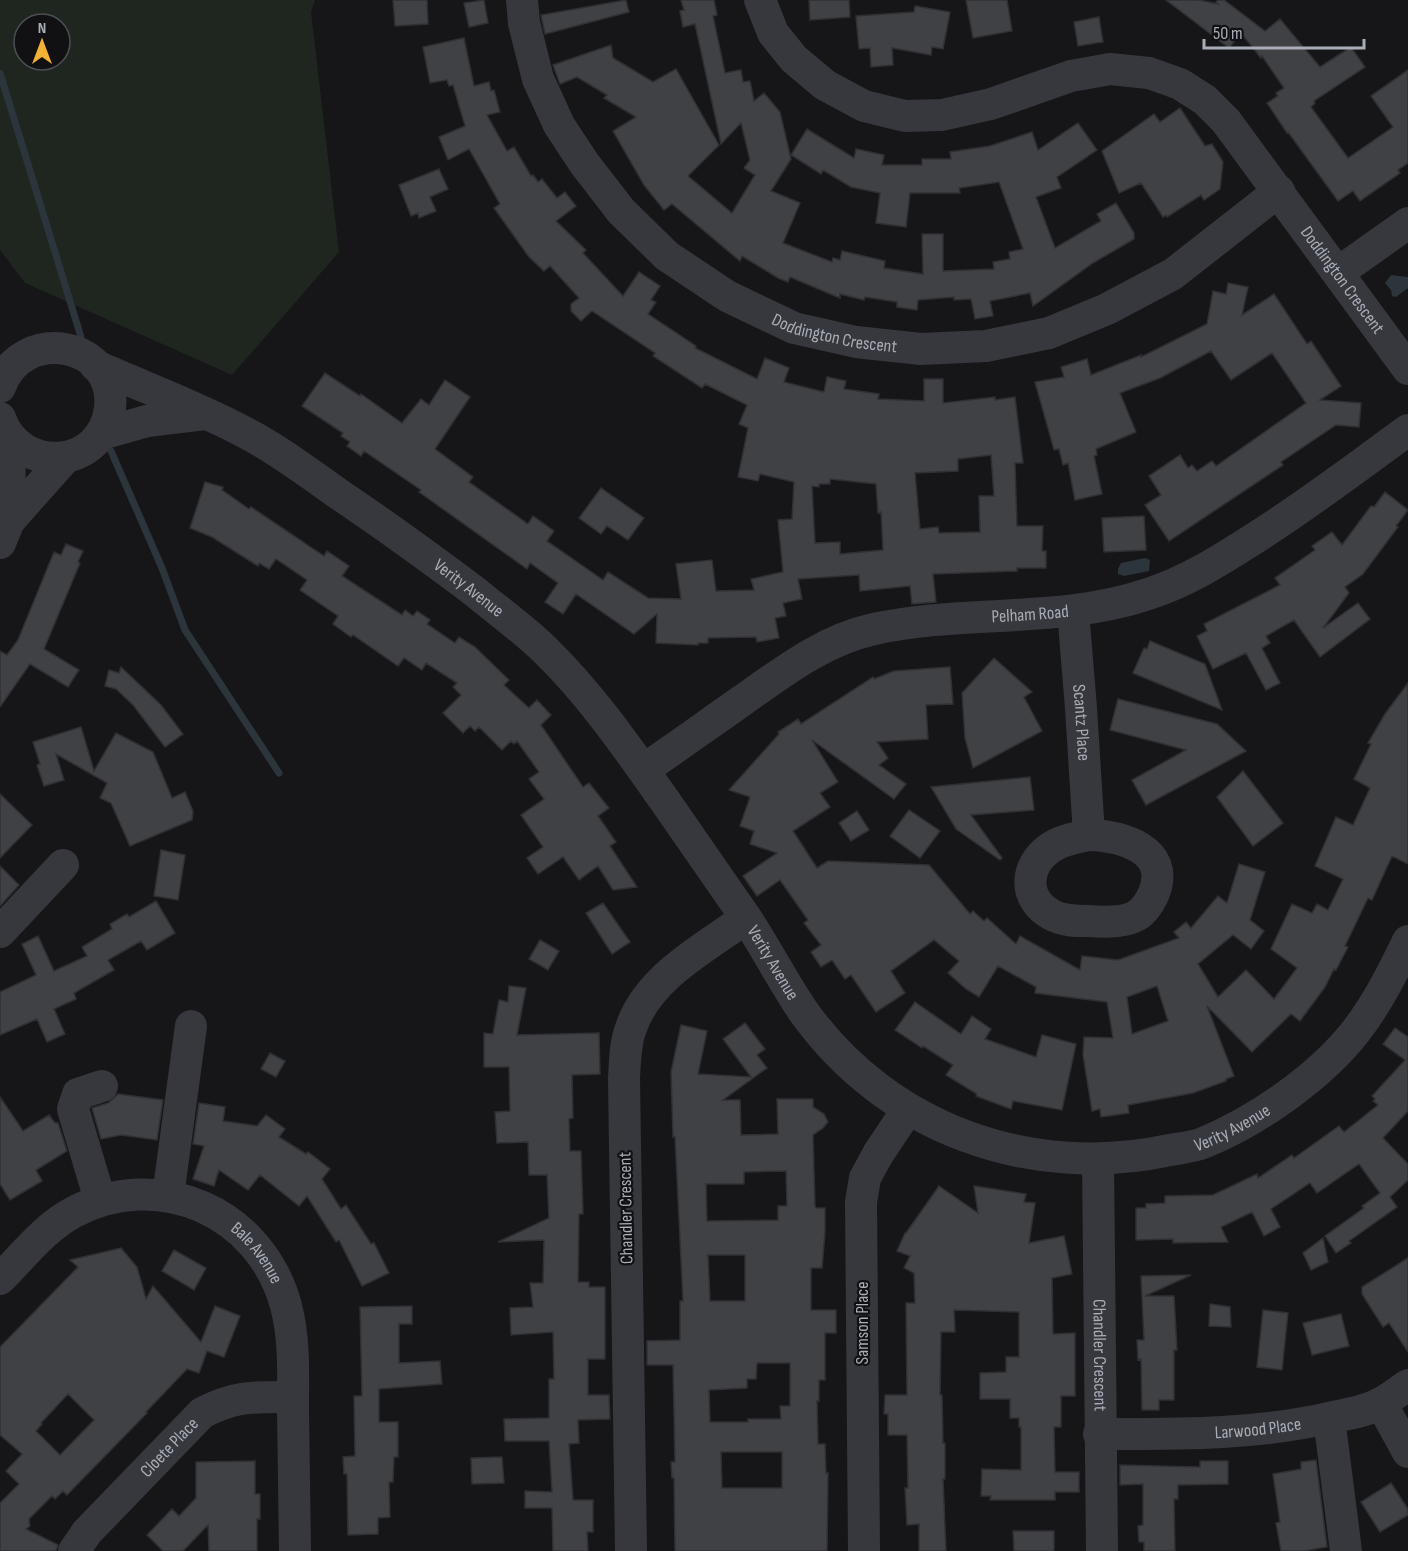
<svg xmlns="http://www.w3.org/2000/svg" width="1408" height="1551" font-family="'Sofia Sans Condensed',sans-serif">
  <rect width="100%" height="100%" fill="#161618"/>
  <!-- green -->
  <path fill="#1e261f" fill-rule="evenodd" d="M0 0H315L311 12 339 252 232 375 25 283 0 250ZM24 24H60V60H24Z"/>
  <!-- water -->
  <path fill="#2c353c" d="M1391 275 1408 277V288L1396 297 1392 296 1391 290 1385 283Z
    M1145 558 1150 560 1149 571 1124 576 1118 574V569L1121 563Z"/>
  <g fill="none" stroke-linecap="round" stroke-linejoin="round">
    <!-- stream -->
    <path stroke="#2c353c" stroke-width="7" d="M0 73 81 337
      M111 451 162 568 185 630 279 773"/>
  </g>
  <!-- building -->
  <path fill="#404145" stroke="#303034" stroke-width="1.5" fill-rule="evenodd" d="M393 0H427L428 24 395 26Z
    M484 0 488 23 469 27 464 3Z
    M626 0 629 12 545 34 541 15Z
    M681 0H714L717 15 713 16 725 73 741 70 743 82 750 81 754 101 764 93 780 112 791 159 771 191 800 203 783 243 832 262 833 258 840 260 842 251 885 261 884 268 923 274 922 234H943V271L994 269 993 262 1010 259 1009 252 1023 249 999 182 959 188 960 193H910L906 227 876 223 880 193 851 187 823 170 821 174 791 155 807 129 854 158 856 149 884 155 882 165H922V159H951L950 152 990 146 1032 132 1038 150 1078 123 1097 150 1057 177 1061 188 1036 197 1055 248 1101 221 1097 214 1116 203 1134 233V239L1093 263 1033 306 1030 293 990 301 993 316 975 319 971 299 954 300V297L918 300 917 310 897 307V302L865 297 864 300 840 294V298L790 277 788 282 778 278 742 256 740 261 672 204 664 210 644 185 613 131 636 117 604 98 607 95 577 77 560 84 553 65 611 45 613 58 653 82 676 69 719 145 688 176 732 213 755 175 744 168 750 160 741 123 721 144 695 24 683 27 680 11 684 10Z
    M809 0H849L850 17 810 20Z
    M966 0H1007L1012 31 973 38Z
    M1166 0H1199L1218 4 1216 2 1218 0H1224L1265 31 1280 19 1320 67 1351 47 1365 67 1314 101 1315 103 1311 107 1348 158 1393 127 1371 96 1408 70V163L1398 170 1400 173 1360 201 1353 191 1338 201 1288 132 1287 133 1267 103 1278 96 1276 93 1284 88 1262 56 1261 58 1241 33 1229 48Z
    M915 6 950 12 943 49 932 47 931 55 892 48 893 65 871 67 870 48 859 49 856 16 914 12Z
    M1099 17 1103 42 1078 46 1074 22Z
    M464 38 474 86 489 82 491 91 494 90 500 112 487 115 507 151 514 147 531 176 533 175 538 182 542 179 557 198 565 192 576 206 556 221 586 250 583 253 623 296 639 272 660 286 651 300 656 302 648 314 696 346 695 348 757 379 765 358 789 368 784 382 824 392 827 377 846 381 844 389 879 394 878 399 924 401V379H943V403L995 397V400L1015 397 1023 463H1015L1017 526H1043L1042 551H1046V568H1017V571L933 574 936 602 912 604 910 586 860 591 859 575 798 579 802 599 783 603 786 616 775 618 779 638 757 642 756 637 708 638V643H698V645L656 643 657 614 634 634 576 594 563 614 545 602 558 583 530 563 527 569 419 492 421 490 364 451 361 456 347 446 350 442 341 436 343 433 302 406 325 373 360 396 361 394 402 423 421 399 429 405 445 380 470 397 435 449 473 477 469 482 528 524 533 516 554 531 547 541 603 580 608 572 648 598 681 599 676 564 712 560 716 591 754 590 751 579 783 572 778 520 792 519 794 482 760 474 758 481 738 477 748 428 739 424 747 405 705 384 702 388 653 356 655 353 592 311 581 321 571 311V304L579 298 550 266 544 271 529 257 494 208 500 204 469 149 448 160 439 137 465 126 453 85 449 86 447 80 430 83 423 47ZM991 455 994 496H979L980 532 939 533 938 527 920 529 915 473 958 471V459ZM830 479 876 484 878 513 881 512 883 550 840 554V542L815 543 812 486 819 487V484H830Z
    M1180 108 1205 146 1212 144 1223 162 1220 189 1204 200 1201 195 1167 217 1166 215 1163 217 1141 183 1119 193 1102 151 1154 114 1160 122Z
    M439 169 448 189 430 197 436 211 419 218 418 213 411 216 399 185Z
    M1228 283 1248 287 1242 315 1274 294 1307 344 1311 341 1341 386 1320 400 1361 403 1359 427 1336 425 1281 462 1283 465 1169 541 1145 505 1161 495 1149 476 1180 455 1188 468 1192 465 1197 471 1212 461 1216 466 1306 403 1272 353 1231 380 1211 351 1160 378 1120 393 1136 432 1096 449 1097 455 1094 456 1102 494 1075 500 1068 463 1063 465 1059 449 1054 450 1035 382 1064 377 1061 367 1087 359 1091 375 1141 355V357L1207 324 1213 291 1226 294Z
    M205 482 223 487 222 490 249 509 251 507 324 556 327 551 349 566 342 576 402 615 405 610 413 616 417 611 430 620 427 624 455 643 459 637 475 647 509 680 504 685 529 708 537 700 551 715 541 725 583 787 589 783 609 808 598 816 616 842 610 846 637 887 613 890 598 866 579 880 563 857 538 874 527 858 543 847 521 815 544 799 529 779 539 772 517 741 514 744 511 741 502 750 479 727 475 731 470 726 463 733 443 713 461 695 453 687 457 683 426 663 422 670 404 658 398 666 353 635 351 637 333 624 338 616 300 590 307 580 276 559 269 569 259 563 258 566 212 537 190 528Z
    M601 488 644 518 628 540 607 526 601 534 579 518Z
    M1385 492 1408 510 1396 526 1398 527 1363 574 1345 587 1349 593 1323 628 1358 603 1370 619 1320 657 1294 620 1266 636 1270 643 1262 648 1280 683 1266 690 1246 653 1213 669 1197 636 1207 631 1204 624 1280 585 1275 578 1315 550 1312 546 1332 532 1342 545 1371 506 1374 507Z
    M1144 516 1146 550 1104 552 1102 518Z
    M66 544 83 551 78 562 80 563 44 649 79 670 68 687 30 664 0 707V651L7 655 18 640 54 552 61 555Z
    M1150 641 1205 664 1222 710 1133 673 1144 648 1147 649Z
    M994 658 1032 692 1024 697 1042 731 973 768 965 738 962 693Z
    M121 667 161 705 183 734 165 747 133 705 116 689 105 686 109 670 119 673Z
    M950 667 953 704 926 705 928 739 877 742 888 758 879 765 906 784 894 799 812 740 838 782 820 793 830 807 793 831 817 868 828 861 929 865 970 914 973 911 984 921 987 918 1016 944 1020 936 1080 970 1082 956 1118 960 1179 938 1174 932 1186 922 1191 928 1218 896 1227 903 1239 864 1265 872 1250 920 1264 931 1251 949 1233 935 1198 964 1218 997 1246 970 1274 999 1297 968 1271 949 1292 904 1312 913 1317 904 1328 910 1343 879 1315 866 1336 817 1353 825 1370 788 1354 779 1371 744 1368 743 1385 714 1408 683V864L1392 856 1372 900 1368 898 1345 946 1348 947 1336 970 1334 969 1325 987 1300 1021 1291 1014 1252 1052 1207 1006 1234 1076 1226 1079V1081L1193 1093 1128 1105 1129 1113 1101 1117 1100 1109 1092 1111 1083 1055 1084 1037 1113 1038 1107 1002 1035 993 1036 987 998 966 979 997 966 989 948 973 959 961 934 940 891 971 905 993 876 1012 851 975 845 979 832 960 821 967 811 952 821 945 804 923 808 920 780 880 757 896 743 876 777 853 750 844 754 831 740 826 750 797 729 790 779 734 778 732 798 719 801 724 873 677 874 679 894 671ZM1157 986 1168 1021 1132 1034 1127 997Z
    M1118 699 1217 724 1246 751 1146 805 1132 780 1186 750 1110 730Z
    M81 727 94 771 116 733 153 752 172 798 185 792 193 811 192 820 130 846 111 803 100 798 107 783 56 754 64 780 44 786 37 765 40 764 33 742Z
    M1243 771 1283 823 1253 846 1217 797Z
    M1030 777 1034 810 971 815 1002 858 1000 860 956 829 931 787Z
    M0 794 32 825 0 858Z
    M909 810 940 831 920 858 890 836Z
    M857 811 869 830 851 841 839 823Z
    M161 850 185 855 178 900 154 896Z
    M0 866 19 885 0 906Z
    M156 901 175 933 147 950 141 941 108 960 114 970 74 993 76 999 54 1009 65 1034 47 1042 37 1019 0 1035V992L36 975 22 944 38 936 54 971 87 956 82 947 112 929 110 924 127 914 129 917Z
    M603 903 630 942 612 954 586 913Z
    M540 940 559 951 548 970 529 959Z
    M509 986 526 988 517 1035 599 1033 600 1074 572 1075 573 1118 569 1119 570 1151H581L583 1214H579L578 1282H589V1287H605V1359H588V1395H609L610 1419 578 1420 579 1443 569 1444 573 1500H593V1532H587L588 1551H553L552 1508H525V1491L552 1492 549 1441H505L504 1419 549 1418V1379H554L553 1332 511 1335 510 1308 533 1307 530 1283H543L544 1240 498 1242 549 1218 547 1175H529L528 1142 497 1143 495 1112 510 1111 509 1067H484V1033L493 1034 499 1000 508 1002Z
    M915 1002 961 1034 972 1016 991 1029 985 1039 1036 1057 1042 1035 1076 1044 1062 1110 1013 1101 1011 1109 976 1096 977 1094 946 1075 953 1065 923 1046 922 1048 895 1030Z
    M745 1023 765 1049 757 1055 767 1068 723 1100H740L741 1135 778 1134 777 1099H813V1107L824 1114 828 1122 823 1128 813 1135 815 1206 816 1208H825V1232L822 1268H811V1310H836V1333H825V1380H819V1401H817L818 1444H825L826 1473H828L827 1551H675L674 1478H672L671 1462H675L673 1365H647V1341L680 1340V1301H683L675 1137H673L671 1072 681 1025 707 1031 698 1074 751 1077 723 1039ZM786 1171 787 1206H778V1220L707 1221 706 1184H744V1172ZM708 1255H745V1301H710ZM757 1363H790V1406H780L781 1419H748V1422H710L709 1390 747 1388V1379H756ZM721 1452H782V1488H722Z
    M1395 1028 1408 1037V1111L1383 1138 1408 1164V1180L1390 1197 1397 1207 1349 1241 1351 1243 1336 1253 1325 1236 1364 1208 1362 1206 1380 1193 1359 1164 1317 1193 1310 1183 1271 1209 1280 1227 1264 1236 1252 1212 1221 1227 1228 1242 1173 1243V1239L1136 1240V1208H1146V1204L1165 1203V1196L1213 1195 1257 1174 1258 1178 1292 1155 1294 1158 1339 1126 1344 1132 1378 1105 1373 1101 1375 1099 1372 1096 1405 1060 1383 1044Z
    M270 1053 285 1061 276 1077 261 1069Z
    M118 1094 163 1100 157 1140 121 1135 101 1139 92 1108 108 1103Z
    M0 1097 23 1131 49 1115 55 1123H58L67 1151 36 1170 42 1181 10 1200 0 1184Z
    M199 1103 225 1107 223 1121 257 1126 266 1115 285 1129 279 1137 306 1154 308 1152 330 1169 322 1179 341 1209 346 1205 371 1244 374 1243 389 1273 362 1286 339 1240 336 1242 307 1196 299 1206 260 1175 248 1190 219 1170 214 1186 193 1179 204 1146 193 1144Z
    M939 1186 978 1213 974 1186 1026 1194 1024 1202 1035 1203 1029 1243 1064 1236 1072 1274 1052 1278 1053 1334 1075 1333V1396H1061V1427H1054L1055 1472H1079V1492H1055V1500H990L991 1496H981L982 1469 1021 1470V1427H1019V1418H1010V1399H980V1373L1006 1372V1357H1019V1312L954 1310 955 1332H941L940 1395H942L943 1443H945V1479H943L946 1551H919V1524L907 1525 905 1488H908L907 1435H888V1414H884L885 1395H907L906 1303H915L914 1273 904 1268 910 1256 897 1251 905 1233H906Z
    M1323 1238 1328 1262 1311 1270 1303 1253Z
    M121 1248 137 1267 146 1299 153 1286 201 1342 215 1306 240 1316 224 1357 207 1351 199 1373 187 1369 146 1412 147 1413 67 1495 63 1491 55 1499 52 1496 29 1519 30 1526 26 1529 58 1545 56 1551H0V1503L19 1484 6 1471 22 1454 0 1435V1347L78 1267 70 1260ZM68 1394 94 1420 60 1455 36 1431 42 1424 41 1423Z
    M174 1250 206 1268 194 1290 162 1271Z
    M1408 1258V1352L1389 1323 1383 1327 1362 1294V1287Z
    M1191 1275 1145 1296H1174L1177 1350H1174V1400H1159V1410H1142L1141 1359 1138 1360 1137 1340H1144L1141 1276Z
    M1210 1304 1230 1307 1231 1327 1209 1326Z
    M412 1306V1324H399V1363L440 1361 442 1384 379 1389V1422H398V1457H394L393 1482H389L390 1517 378 1518V1534L348 1535 347 1474H344L343 1457 355 1456 354 1396H362L360 1307Z
    M1263 1310 1288 1313 1282 1370 1257 1367Z
    M1341 1314 1349 1346 1312 1355 1303 1323Z
    M502 1457 504 1483 472 1484 471 1458Z
    M1316 1460 1327 1547 1304 1551H1281L1276 1523 1280 1522 1273 1474 1301 1469V1462Z
    M255 1461V1494H260V1519H257V1551H209L208 1525 183 1551H163L147 1535 172 1509 179 1516 196 1498V1462Z
    M1200 1461H1228V1484L1178 1485V1499H1174L1175 1551H1144V1542H1139L1138 1526 1143 1525V1484L1120 1485V1465L1200 1467Z
    M1391 1483 1408 1509V1515L1380 1532 1361 1502Z
    M1013 1531H1054V1551H1014Z"/>
  <g fill="none" stroke-linecap="round" stroke-linejoin="round">
    <!-- minor -->
    <g stroke="#37383d" stroke-width="32">
      <path id="s1" d="M522 0 524 23 538 79 559 125 584 163 621 211 667 256 727 296 794 328 856 342 921 349 986 346 1049 333 1107 309 1173 274 1279 191"/>
      <path id="s2" d="M760 0 773 33 794 59 825 85 864 106 905 116 942 115 991 104 1071 76 1110 69 1149 73 1180 84 1205 100 1226 121 1408 369"/>
      <path d="M1339 272 1408 223"/>
      <path id="s3" d="M96 366C146 388 198 407 246 433 279 450 310 474 340 495 386 526 430 558 474 591 498 611 525 630 547 652 592 696 629 750 665 801 691 839 718 877 744 915 765 946 782 980 803 1011 887 1129 1030 1180 1170 1150 1181 1148 1193 1147 1203 1143 1257 1121 1320 1077 1356 1031 1377 1004 1393 972 1408 941"/>
      <path d="M0 387C22 324 117 342 110 408 103 469 20 476 0 418"/>
      <path d="M101 434 147 421 205 414"/>
      <path d="M9 521 10 438"/>
      <path d="M0 543 9 521 65 458"/>
      <path id="s4" d="M1073 611 1081 708 1089 835"/>
      <path id="s5" d="M643 770C677 747 710 723 743 700 784 671 824 640 874 629 964 609 1060 624 1148 594 1186 582 1219 561 1252 540 1306 506 1357 467 1408 430"/>
      <path d="M1089 835C1121 836 1171 849 1154 893 1150 902 1143 913 1134 917 1121 923 1102 922 1088 921 1076 921 1063 921 1052 915 1023 900 1024 866 1050 848 1061 840 1075 838 1089 835Z"/>
      <path d="M0 932 63 865"/>
      <path id="s6" d="M1098 1159 1102 1551"/>
      <path d="M168 1196 191 1026"/>
      <path d="M100 1200 73 1109 78 1094 102 1086"/>
      <path id="s7" d="M0 1279C22 1257 45 1227 74 1212 159 1167 261 1212 286 1306 295 1340 293 1375 293 1410 294 1457 294 1504 295 1551"/>
      <path d="M1381 1403 1408 1452"/>
      <path d="M1329 1418 1346 1551"/>
      <path id="s8" d="M1099 1434C1178 1434 1256 1435 1333 1417 1349 1414 1367 1411 1381 1403 1391 1398 1399 1391 1408 1385"/>
      <path id="s9" d="M74 1551 87 1532 202 1413C237 1395 255 1397 293 1397"/>
      <path d="M631 1551 624 1078C625 1062 625 1043 631 1028 648 977 705 948 746 918"/>
      <path d="M864 1551 861 1202 865 1178 878 1154 908 1109"/>
    </g>
  </g>
  <g text-anchor="middle" dominant-baseline="central" stroke-width="4.5" stroke-linejoin="round" paint-order="stroke">
    <!-- street labels -->
    <g font-size="18" fill="#a8adb8" stroke="#111113">
      <text stroke="none"><textPath href="#s2" startOffset="736">Doddington Crescent</textPath></text>
      <text stroke="none"><textPath href="#s1" startOffset="489">Doddington Crescent</textPath></text>
      <text stroke="none"><textPath href="#s3" startOffset="436">Verity Avenue</textPath></text>
      <text stroke="none"><textPath href="#s5" startOffset="429">Pelham Road</textPath></text>
      <text stroke="none"><textPath href="#s4" startOffset="112">Scantz Place</textPath></text>
      <text stroke="none"><textPath href="#s3" startOffset="922">Verity Avenue</textPath></text>
      <text stroke="none"><textPath href="#s3" startOffset="1461">Verity Avenue</textPath></text>
      <text transform="translate(626 1208) rotate(-91)">Chandler Crescent</text>
      <text stroke="none"><textPath href="#s7" startOffset="306">Bale Avenue</textPath></text>
      <text transform="translate(862 1323) rotate(-90)">Samson Place</text>
      <text stroke="none"><textPath href="#s6" startOffset="196">Chandler Crescent</textPath></text>
      <text stroke="none"><textPath href="#s8" startOffset="159">Larwood Place</textPath></text>
      <text stroke="none"><textPath href="#s9" startOffset="141">Cloete Place</textPath></text>
    </g>
  </g>
  <!-- north arrow -->
  <g transform="translate(42 42)"><circle r="28" fill="#111113" stroke="#4d4f55" stroke-width="1.5"/>
  <path d="M0-4.5L10 22L0 15L-10 22Z" fill="#f2b134"/>
  <text y="-9" font-size="16" font-weight="bold" text-anchor="middle" fill="#a8adb8">N</text>
  </g>
  <!-- scale -->
  <path d="M1204 39v9h160v-9" fill="none" stroke="#a8adb8" stroke-width="3"/>
  <text x="1213" y="39" font-size="18" fill="#a8adb8" stroke="#111113" stroke-width="4.5" paint-order="stroke">50 m</text>
</svg>
